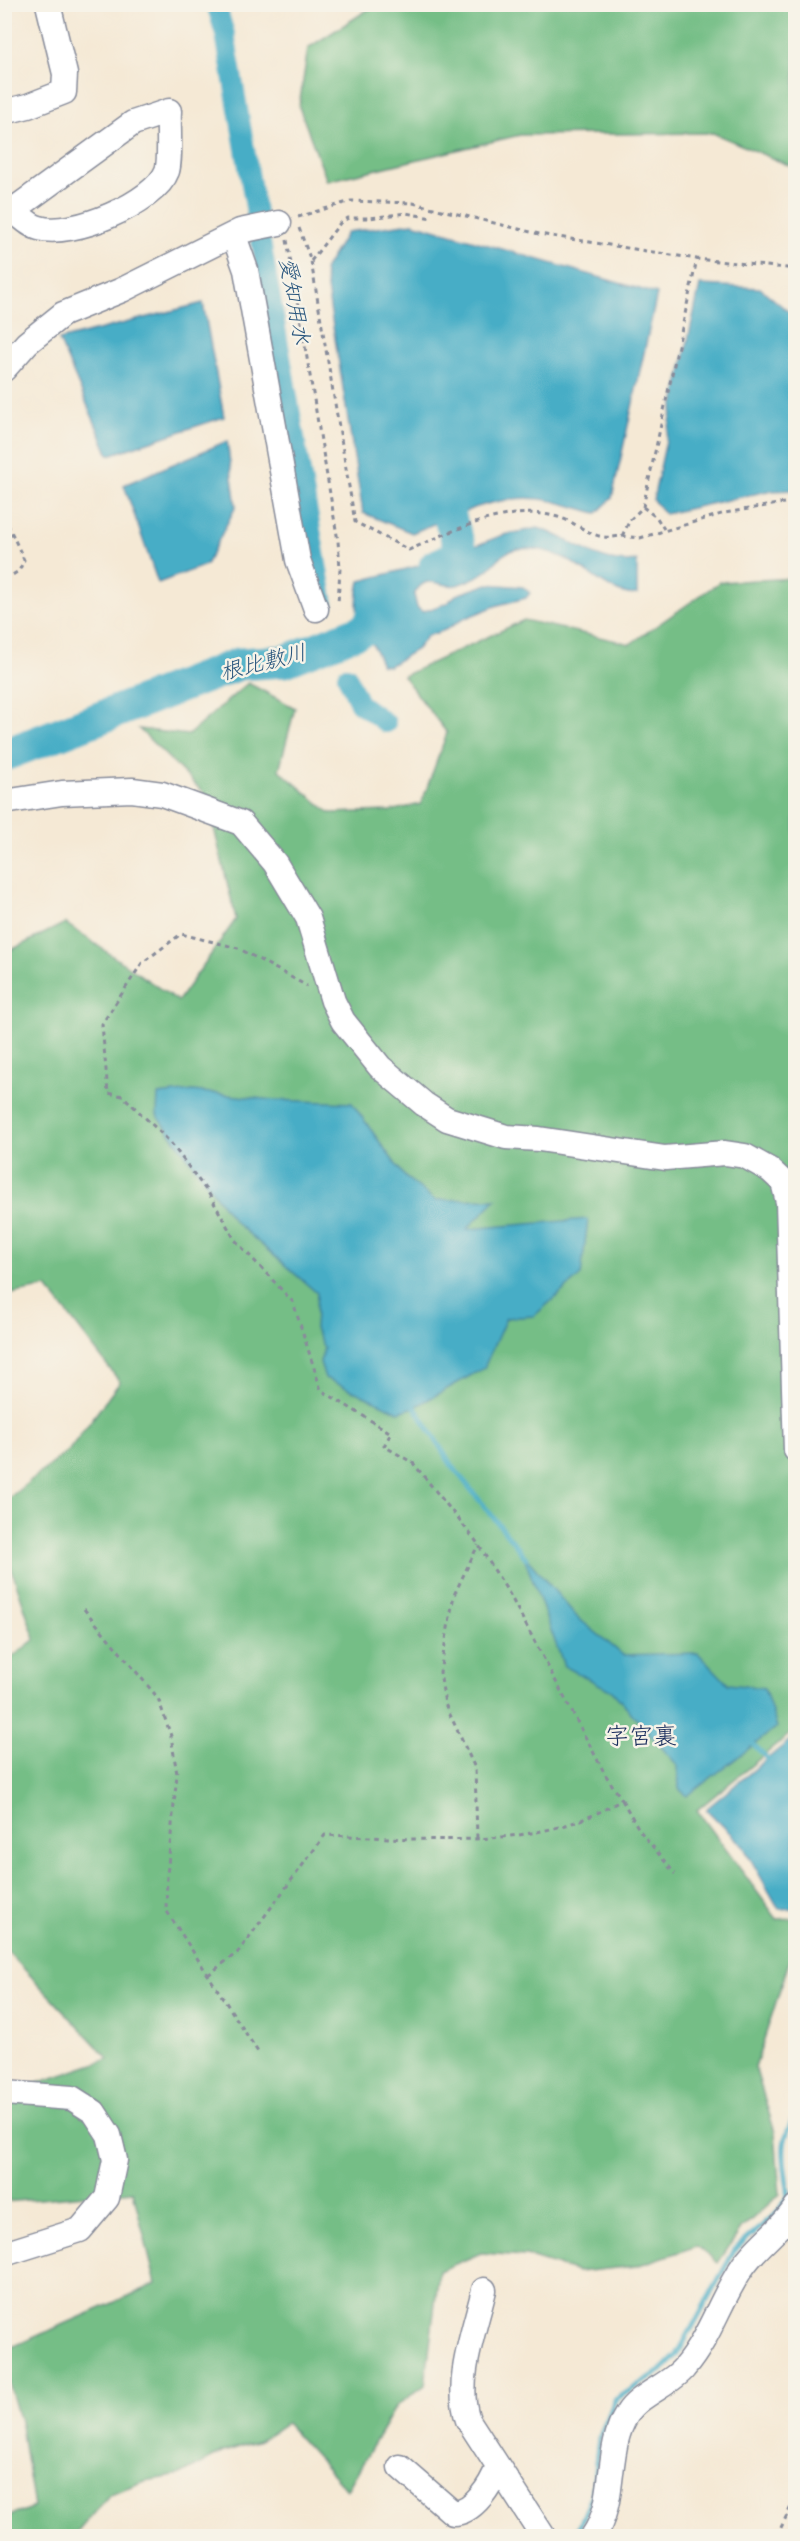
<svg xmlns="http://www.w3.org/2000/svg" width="800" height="2541" font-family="Itim,'Klee One',sans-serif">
  <rect width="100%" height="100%" fill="#f7f3e8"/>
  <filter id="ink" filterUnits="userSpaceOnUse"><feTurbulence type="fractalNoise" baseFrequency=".0167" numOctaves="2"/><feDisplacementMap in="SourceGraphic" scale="12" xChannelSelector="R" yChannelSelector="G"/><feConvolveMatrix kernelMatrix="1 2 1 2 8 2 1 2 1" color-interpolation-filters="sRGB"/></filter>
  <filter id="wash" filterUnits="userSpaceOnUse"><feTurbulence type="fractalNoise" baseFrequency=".008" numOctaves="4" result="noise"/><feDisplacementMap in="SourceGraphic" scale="24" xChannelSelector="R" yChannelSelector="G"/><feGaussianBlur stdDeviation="1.35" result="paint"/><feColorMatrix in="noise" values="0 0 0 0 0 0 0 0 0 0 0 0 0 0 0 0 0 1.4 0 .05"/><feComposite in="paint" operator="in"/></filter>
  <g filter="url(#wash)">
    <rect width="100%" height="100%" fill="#f5e9d5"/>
    <!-- forest -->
    <path fill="#74be86" stroke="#487672" stroke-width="1.5" d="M388 4 795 5V168L713 133 520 135 327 181 299 107 308 48 372 7Z
      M795 578V1730L697 1810 777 1919 795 1918V1958L790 1959 755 2067 775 2133 780 2194 741 2229 718 2263 697 2246 636 2266 578 2272 526 2256 481 2253 439 2271 425 2385 396 2406 347 2490 286 2423 259 2441 223 2452 180 2475 145 2481 110 2494 74 2536H5L4 2518 34 2507 21 2426 5 2369V2350L156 2284 133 2191 5 2202V2094L109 2059 7 1951 5 1952V1663L35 1639 5 1550V1501L69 1450 120 1382 47 1287 5 1295V953L65 923 178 1001 236 919 206 795 139 729 188 735 248 683 295 708 279 770 330 813 390 811 421 804 447 733 403 676 524 620 630 644 720 582Z"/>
    <!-- water -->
    <path fill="#46adc6" stroke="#306e92" stroke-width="1.5" d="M413 223 657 294 612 498 597 513C580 509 564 503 547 500 501 491 454 516 412 533L363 513 324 270 347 232Z
      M700 285 760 288 795 317V490L768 491 665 514 653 500Z
      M203 303 224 417 109 455 59 340Z
      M227 441 236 506 206 565 158 583 124 485Z
      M538 528C572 538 599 567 637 561V594C615 599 581 564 560 556 545 550 526 546 510 551 500 555 497 561 490 568 482 576 468 581 457 585 442 589 426 570 414 595L417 607 422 612 447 603 456 595 488 584 523 587 530 593 526 598 498 605 463 619 445 630 427 636 417 649 389 666 382 665 369 636H363C357 617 355 601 360 581L433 562 452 552 449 540 462 537 467 549 503 535Z
      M193 1091 273 1100 352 1103 404 1176 435 1200 496 1199 467 1229 588 1219 581 1275 534 1316 506 1318 484 1368 415 1407 399 1412 325 1378 320 1362 324 1348 315 1329 317 1293 234 1221 157 1115 158 1095Z
      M523 1554 577 1617 623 1655 698 1653 728 1684 764 1688 777 1727 687 1796 679 1789 678 1766 612 1691 564 1666Z
      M795 1736V1908L779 1909 743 1846 706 1809Z"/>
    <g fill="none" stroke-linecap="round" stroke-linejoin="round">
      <!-- stream -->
      <path stroke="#46adc6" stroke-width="5" d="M415 1407 452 1466 526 1558
        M749 1740 772 1763
        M571 2536 580 2525 592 2496 599 2438 615 2400 663 2369 677 2355 734 2251C746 2236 785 2212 788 2195 789 2189 786 2182 786 2176 782 2149 782 2138 796 2114"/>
      <!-- canal -->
      <path stroke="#46adc6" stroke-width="20" d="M216 4 225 34 324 605
        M347 676 359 703 386 723"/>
      <!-- river -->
      <path stroke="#46adc6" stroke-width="33" d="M435 566 462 554 450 518
        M4 755 239 664 285 661 368 628 382 593"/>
    </g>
  </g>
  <g filter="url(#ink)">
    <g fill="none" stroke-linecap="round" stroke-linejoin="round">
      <!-- minor casing -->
      <g stroke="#888c9a" stroke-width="27">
        <path id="minor" d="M4 112 28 106 64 92 65 74 48 4
          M4 206C17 210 26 225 39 228 71 238 155 203 167 171 171 160 168 124 169 111L133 123 12 211
          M234 236 246 270 298 560 316 609
          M4 369 27 343 63 314 122 290 240 231 279 223
          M4 802 62 793 132 790 162 794 241 823 275 863 308 918 333 1001 343 1021 380 1067 424 1104 447 1119 506 1137 539 1139 665 1158 725 1153 745 1156 770 1170 783 1182 788 1202 796 1450
          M4 2093 72 2098 94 2112 109 2135 115 2160 107 2198 80 2230 4 2254
          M484 2290C475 2329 454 2382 468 2420L543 2536
          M400 2467 453 2513C474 2513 491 2485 498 2467
          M593 2536C618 2501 604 2450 627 2414 638 2395 670 2385 684 2368 709 2339 720 2300 741 2269 756 2245 781 2231 796 2207"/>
      </g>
      <!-- path -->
      <path stroke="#888c9a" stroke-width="3" stroke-dasharray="4.5 4.5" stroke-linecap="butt" d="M298 217 351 201 413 203 539 234 697 259 796 269
        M299 228 311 261 355 522 409 550C454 530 511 502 561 518 576 523 589 535 604 537 610 538 617 536 622 536L630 520 643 507 697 259
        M287 240 338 541 340 568 338 604
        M311 261 340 223 348 218H370L406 213 432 218
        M643 507 657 518 664 529
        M4 516 24 560 19 571 4 580
        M622 536 640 538 725 513 796 501
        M84 1609 158 1698 171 1736 177 1774 167 1876 166 1910 258 2052
        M622 1800 640 1831 675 1874
        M477 1838 475 1768 445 1704 440 1672 454 1595 478 1545
        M208 1975 238 1952 325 1835C409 1838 500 1849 581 1820 595 1815 609 1807 622 1800L605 1774 510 1595 476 1541 413 1463 384 1446 391 1433 321 1390 293 1302 235 1240 209 1194 170 1142 123 1096 108 1093 102 1024 142 963 181 934 238 948 307 986
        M777 2536 796 2496"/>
      <!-- minor -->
      <use href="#minor" stroke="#fff" stroke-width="24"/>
    </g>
  </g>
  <g text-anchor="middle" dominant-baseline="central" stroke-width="5" stroke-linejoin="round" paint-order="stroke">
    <!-- water labels -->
    <g font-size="22" font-style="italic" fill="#28557d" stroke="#f7f3e8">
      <text transform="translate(295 301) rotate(80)">愛知用水</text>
      <text transform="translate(263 662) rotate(-14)">根比敷川</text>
    </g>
    <!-- quarter labels -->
    <g font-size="24" fill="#1b2f5e" stroke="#f7f3e8">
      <text x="641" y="1735">字宮裏</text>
    </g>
  </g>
  <!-- margin -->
  <rect width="800" height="2541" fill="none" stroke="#f7f3e8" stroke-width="24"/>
</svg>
